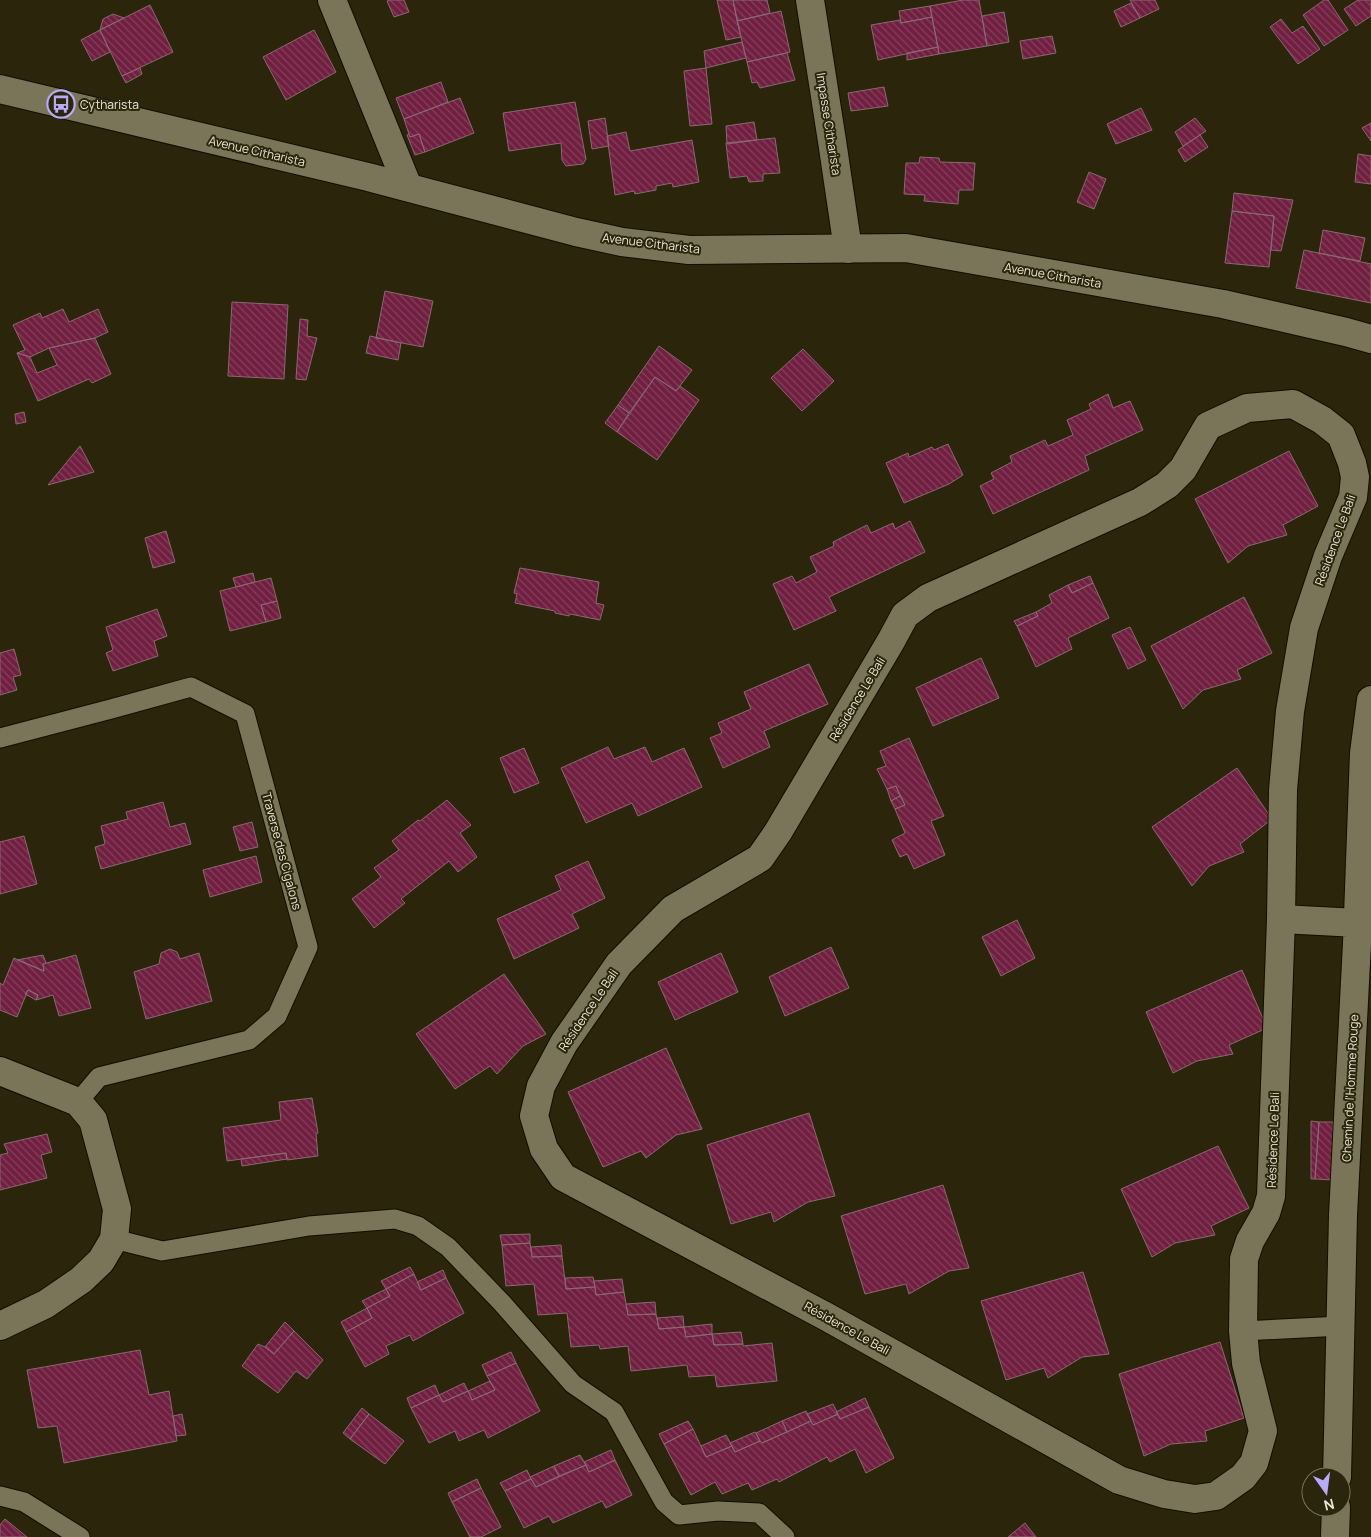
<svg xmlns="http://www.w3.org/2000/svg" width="1371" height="1537" font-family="Manrope,sans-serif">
  <defs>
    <pattern id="building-back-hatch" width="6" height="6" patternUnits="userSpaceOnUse" patternTransform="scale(1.25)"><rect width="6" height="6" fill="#711f40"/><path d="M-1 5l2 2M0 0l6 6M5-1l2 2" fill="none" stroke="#85405b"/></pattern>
  </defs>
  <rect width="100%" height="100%" fill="#2a250b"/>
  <!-- building -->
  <path fill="url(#building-back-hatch)" stroke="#886972" d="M389 0H404L409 12 394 17 387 1Z
    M717 0H733L741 37 726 40Z
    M733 0H767L770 13 737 21Z
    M963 0H979L987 46 939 54 930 6Z
    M1130 0H1155L1159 9 1140 18Z
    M1324 0H1328L1348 30 1324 46 1303 15Z
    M1358 0H1371V16L1356 26 1344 9Z
    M1131 3 1140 18 1121 27 1114 11Z
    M150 5 173 52 122 76 100 30Z
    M930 6 932 17 901 23 899 11Z
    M781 11 790 52 747 62 737 21Z
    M1004 12 1009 42 987 46 982 16Z
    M113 14 124 18 100 30 103 19Z
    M932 17 938 47 878 60 871 25 900 20 901 23Z
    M1281 19 1292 33 1303 26 1320 49 1298 64 1270 27Z
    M100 30 110 52 92 61 81 40Z
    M314 30 336 72 286 100 263 57Z
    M1052 36 1056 53 1023 59 1020 41Z
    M742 42 746 58 706 68 704 51Z
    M938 47 939 54 907 60V53Z
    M787 53 795 80 760 88 757 82 752 83 747 62Z
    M140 68 142 74 126 83 122 76Z
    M706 68 712 124 690 126 684 71Z
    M441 82 448 102 404 119 396 98Z
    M884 87 888 106 851 111 848 93Z
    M460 98 474 133 425 152 419 134 410 137 404 119Z
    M575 102 586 159 583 164 566 166 562 160 561 143 509 151 503 113Z
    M1141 108 1152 130 1116 144 1107 124Z
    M605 118 609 146 592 149 588 121Z
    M1195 118 1206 131 1183 146 1175 132Z
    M754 122 757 140 727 144 726 126Z
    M1371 123V141L1362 128Z
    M626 132 630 151 692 140 699 182 673 187 672 183 656 186V190L635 194 634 191 615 195 607 136Z
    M409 134 410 137 419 134 425 152 415 155 407 135Z
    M1200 135 1208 147 1185 162 1178 150Z
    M775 138 780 173 763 174V181L749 182 747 176 730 178 726 143Z
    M1358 154 1371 156V184L1355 182Z
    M920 157 939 158 940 162 975 163 973 190H959L958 204 924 201 925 195 904 194 906 163H919Z
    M1089 172 1106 179 1094 209 1077 202Z
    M1234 193 1293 200 1281 251 1271 250 1274 216 1232 211Z
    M1232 211 1274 216 1269 267 1225 263Z
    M1323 230 1365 238 1360 261 1319 253Z
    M1304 250 1371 264V303L1296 288Z
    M385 291 433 301 423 347 376 338Z
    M232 302 288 305 284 379 228 376Z
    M63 309 69 322 98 309 108 332 95 338 49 348 30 357 17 353 25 350 13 325 40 313 42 318Z
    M300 319 308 320 307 336 317 338 306 380 296 379Z
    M370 336 401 343 398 360 366 353Z
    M95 338 111 374 92 383 89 379 38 401 17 353 30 357 37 373 57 365 49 348Z
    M659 346 692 370 676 391 655 377 629 413 618 405Z
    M803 349 834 381 802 411 771 378Z
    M655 377 676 391 680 386 699 400 657 460 617 432Z
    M1108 394 1113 408 1130 401 1143 430 1085 456 1089 470 993 514 980 486 994 479 991 473 1012 462 1010 456 1045 440 1048 446 1073 435 1067 420 1091 409 1089 404Z
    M618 405 629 413 617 432 605 423Z
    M24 412 26 422 16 424 15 414Z
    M948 444 963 475 949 484 904 503 886 463 908 453 909 457 932 447 934 450Z
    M80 446 94 472 48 485Z
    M1289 451 1318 506 1283 525 1287 535 1248 546 1228 563 1195 499Z
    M910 521 925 552 829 597 836 611 794 630 773 584 792 576 796 583 817 572 810 557 834 546 833 542 867 525 871 533 893 523 895 529Z
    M166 531 175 562 153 568 145 538Z
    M520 568 599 582 596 603 604 605 600 620 570 614 569 616 555 613V611L515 603 517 594 514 593Z
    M253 573 255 582 236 587 233 578Z
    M1090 576 1093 583 1072 593 1068 585Z
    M271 578 277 601 261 605 266 622 230 631 220 591Z
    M1093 583 1109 618 1068 638 1072 649 1036 667 1017 626 1038 616 1036 612 1052 603 1049 595 1068 585 1072 593Z
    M1244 597 1272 653 1237 670 1241 679 1203 690 1183 709 1151 646Z
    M277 601 281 618 266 622 261 605Z
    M157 609 167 636 154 641 158 656 113 671 106 653 113 650 106 627Z
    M1036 612 1038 616 1017 626 1014 621Z
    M1130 627 1146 660 1128 669 1112 635Z
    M14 649 21 675 13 677 17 690 0 695V653Z
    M981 658 999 698 933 726 916 688Z
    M809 664 828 704 764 731 770 747 723 768 710 738 722 733 718 723 751 709 744 692Z
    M909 738 944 816 931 821 945 855 914 869 907 854 900 857 892 840 905 833 895 809 905 805 896 786 887 789 877 769 886 766 880 751Z
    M608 747 614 759 645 747 652 762 684 748 702 787 638 816 632 803 586 823 561 768Z
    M524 748 539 783 514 793 500 758Z
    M1237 768 1272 819 1240 844 1244 852 1209 866 1192 886 1152 827Z
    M896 786 900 796 891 801 887 789Z
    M900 796 905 805 895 809 891 801Z
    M447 800 471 825 460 833 477 857 458 872 449 861 401 899 405 903 374 928 352 899 381 877 374 868 399 850 392 841 418 820 420 821Z
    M163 802 170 827 185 823 191 844 101 869 95 847 105 844 101 826 128 819 126 812Z
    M252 822 258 847 240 851 233 827Z
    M24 836 37 884 0 894V842Z
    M256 856 262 882 210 897 203 870Z
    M588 861 605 898 572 914 579 928 514 959 497 919 561 890 555 876Z
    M1017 920 1035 958 1001 976 982 937Z
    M831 947 849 988 785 1016 769 977Z
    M170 949 177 952 180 959 199 953 212 1001 146 1019 134 972 159 964 161 953Z
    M721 953 738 992 675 1020 658 982Z
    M43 955 46 963 43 964 44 971 17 960Z
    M76 955 91 1008 59 1016 53 995 36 1000 38 995 28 990 17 1017 0 1010V983L3 985 14 958 44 971 43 964Z
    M1242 970 1267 1028 1229 1045 1233 1054 1197 1061 1173 1073 1146 1012Z
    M504 974 546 1034 523 1046 497 1074 490 1066 455 1089 416 1034Z
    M28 990 38 995 36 1000 25 994Z
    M666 1048 702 1129 676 1135 646 1158 641 1151 603 1167 568 1092Z
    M312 1098 318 1133 316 1134 318 1156 287 1160 286 1153 227 1161 223 1128 281 1120 279 1102Z
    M809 1113 835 1196 808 1202 774 1222 771 1212 731 1224 707 1145Z
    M1311 1121 1319 1122 1315 1179H1311Z
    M1319 1122H1333V1180L1315 1179Z
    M47 1134 52 1152 41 1155 47 1178 0 1190V1155L8 1153 4 1144Z
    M1218 1146 1249 1208 1211 1226 1215 1235 1175 1243 1152 1257 1121 1189Z
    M286 1153 287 1159 242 1166 241 1159Z
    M943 1185 969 1268 949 1271 909 1294 906 1284 865 1294 841 1216Z
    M530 1234V1243L502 1245 500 1235Z
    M530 1243 532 1257 562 1256 566 1289 595 1287 596 1295 624 1292 628 1315 656 1314 659 1329 684 1327 686 1337 712 1334 714 1345 743 1344V1346L772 1343 777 1381 717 1387 715 1375 689 1377 687 1365 631 1371 628 1346 600 1349 599 1345 571 1347 567 1313 538 1315 534 1284 506 1286 502 1245Z
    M561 1245 562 1256 532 1257 531 1247Z
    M410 1267 414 1274 386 1289 381 1281Z
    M443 1270 446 1278 421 1290 417 1282Z
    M1083 1272 1109 1354 1082 1357 1048 1378 1044 1368 1006 1380 981 1301Z
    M414 1274 421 1290 446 1278 464 1313 413 1341 410 1335 386 1346 389 1354 365 1367 346 1332 372 1318 367 1308 390 1296 386 1289Z
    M593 1277 595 1287 566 1289 565 1278Z
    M622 1279 624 1292 596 1295 594 1281Z
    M386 1289 390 1296 367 1308 362 1301Z
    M655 1302 656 1314 628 1315 626 1304Z
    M367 1308 372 1318 346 1332 341 1322Z
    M683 1316 684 1327 659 1329 657 1318Z
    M285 1322 294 1331 274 1354 265 1347Z
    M712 1324V1334L686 1337 684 1327Z
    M294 1331 323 1360 307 1379 296 1371 278 1393 242 1366 258 1344 265 1347 274 1354Z
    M741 1332 743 1344 714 1345 712 1334Z
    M1220 1342 1244 1418 1205 1431 1207 1441 1171 1444 1144 1456 1119 1374Z
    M140 1350 149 1395 169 1391 177 1441 64 1463 57 1426 38 1428 27 1370Z
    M511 1352 516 1363 487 1376 482 1365Z
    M516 1363 540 1411 488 1438 484 1430 459 1441 455 1431 429 1443 411 1408 439 1395 443 1402 468 1391 472 1400 495 1390 487 1376Z
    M490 1381 495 1390 472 1400 468 1391Z
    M464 1383 468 1391 443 1402 439 1395Z
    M435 1385 439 1395 411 1408 407 1398Z
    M865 1398 869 1407 840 1419 836 1412Z
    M833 1404 838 1414 813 1425 807 1414Z
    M869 1407 894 1458 866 1473 855 1449 830 1462 827 1457 779 1482 777 1479 752 1490 748 1483 722 1494 715 1482 691 1495 664 1444 693 1429 706 1457 732 1446 735 1452 760 1441 762 1443 811 1421 813 1425 838 1414 840 1419Z
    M362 1408 369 1414 350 1439 343 1433Z
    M806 1411 811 1421 787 1432 782 1421Z
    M182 1414 186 1435 176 1436 173 1416Z
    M369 1414 404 1441 385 1464 350 1439Z
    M688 1421 693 1429 664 1444 659 1434Z
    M782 1421 787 1432 762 1443 760 1441 756 1433Z
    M755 1432 760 1441 735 1452 730 1443Z
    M726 1435 732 1446 706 1457 701 1446Z
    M611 1450 615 1460 589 1472 584 1462Z
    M580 1455 586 1465 559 1476 554 1466Z
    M615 1460 632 1495 606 1508 602 1501 553 1523 549 1516 524 1528 505 1491 531 1479 536 1487 586 1465 589 1472Z
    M554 1466 559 1476 536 1487 530 1477Z
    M527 1470 531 1479 505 1491 500 1483Z
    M477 1479 481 1488 452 1502 448 1493Z
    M481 1488 501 1527 481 1537H470L452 1502Z
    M5 1519 27 1537H0V1525Z
    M1025 1523 1036 1537H1008Z"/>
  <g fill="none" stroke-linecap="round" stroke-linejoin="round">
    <!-- service casing -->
    <g stroke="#120e00" stroke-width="21">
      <path id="service" d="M0 738 111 709 191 687 245 714 308 947 277 1016 249 1040 99 1077 78 1102
        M114 1239 162 1251 309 1226 395 1219 418 1226 448 1247 502 1303 573 1384 614 1412 664 1502 679 1515 718 1511 759 1513 785 1537
        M1243 1331 1341 1326
        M0 1496 24 1502 80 1537"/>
    </g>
    <!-- minor casing -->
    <g stroke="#120e00" stroke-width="30">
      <path id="minor" d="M332 0 408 187
        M810 0 832 141 848 249
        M1293 404 1322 420 1341 435 1352 463 1355 477 1353 497 1328 556 1304 628 1290 711 1283 790 1281 919 1271 1196 1266 1213 1250 1241 1244 1259 1243 1331 1246 1363 1263 1431 1254 1463 1243 1477 1216 1496 1195 1499 1164 1494 1119 1480 827 1317 563 1177 544 1149 534 1116 541 1086 564 1043 619 964 673 909 760 858 778 832 891 641 905 615 928 598 1140 502 1167 485 1183 469 1208 426 1247 408Z
        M1281 919 1358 923
        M0 1071 78 1102 93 1120 117 1209 114 1239 101 1261 81 1280 46 1304 0 1326
        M1337 1477 1343 1215 1357 943 1364 753 1371 700
        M1335 1537 1336 1507"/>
    </g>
    <!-- tertiary casing -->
    <g stroke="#120e00" stroke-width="30">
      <path id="tertiary" d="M0 89 368 177 576 232 622 242 689 250 906 248 1223 304 1346 332 1371 339"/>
    </g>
    <!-- service -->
    <use href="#service" stroke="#7a7559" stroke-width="19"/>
    <!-- minor -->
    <use href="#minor" stroke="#7a7559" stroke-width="28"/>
    <!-- tertiary -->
    <use href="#tertiary" stroke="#7a7559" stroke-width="28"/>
  </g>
  <!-- icons -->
  <defs>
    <g id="bus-ring" transform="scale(1.4375)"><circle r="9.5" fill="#2a250b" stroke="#b8abf7" stroke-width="1.5"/><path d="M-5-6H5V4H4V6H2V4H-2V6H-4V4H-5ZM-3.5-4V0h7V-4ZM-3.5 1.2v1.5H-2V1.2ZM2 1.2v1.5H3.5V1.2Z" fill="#b8abf7"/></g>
  </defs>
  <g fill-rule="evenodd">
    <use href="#bus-ring" x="61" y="104"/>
  </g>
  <g text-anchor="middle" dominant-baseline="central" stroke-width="4" stroke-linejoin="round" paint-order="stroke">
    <!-- poi labels -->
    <g font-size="12" fill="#eae8d8" stroke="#2a250b" text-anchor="start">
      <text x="80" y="104">Cytharista</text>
    </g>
    <!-- street labels -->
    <g font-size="12" fill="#eae8d8" stroke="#2a250b">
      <text transform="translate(829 124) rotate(81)">Impasse Citharista</text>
      <text transform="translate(257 151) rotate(13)">Avenue Citharista</text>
      <text transform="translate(651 243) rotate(7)">Avenue Citharista</text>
      <text transform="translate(1053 275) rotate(10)">Avenue Citharista</text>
      <text transform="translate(1335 540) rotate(-70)">Résidence Le Bali</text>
      <text transform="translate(857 699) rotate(-59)">Résidence Le Bali</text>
      <text transform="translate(282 851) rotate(75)">Traverse des Cigalons</text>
      <text transform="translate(588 1010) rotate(-56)">Résidence Le Bali</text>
      <text transform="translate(1350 1088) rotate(-87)">Chemin de l'Homme Rouge</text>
      <text transform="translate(1273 1140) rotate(-88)">Résidence Le Bali</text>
      <text transform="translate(847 1328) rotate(29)">Résidence Le Bali</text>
    </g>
  </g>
  <!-- north arrow -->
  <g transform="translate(1326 1492) rotate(166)"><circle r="24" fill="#2a250b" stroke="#77735d"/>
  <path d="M0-4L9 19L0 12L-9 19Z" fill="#b8abf7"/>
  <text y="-8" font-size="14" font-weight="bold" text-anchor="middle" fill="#eae8d8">N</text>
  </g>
</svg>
